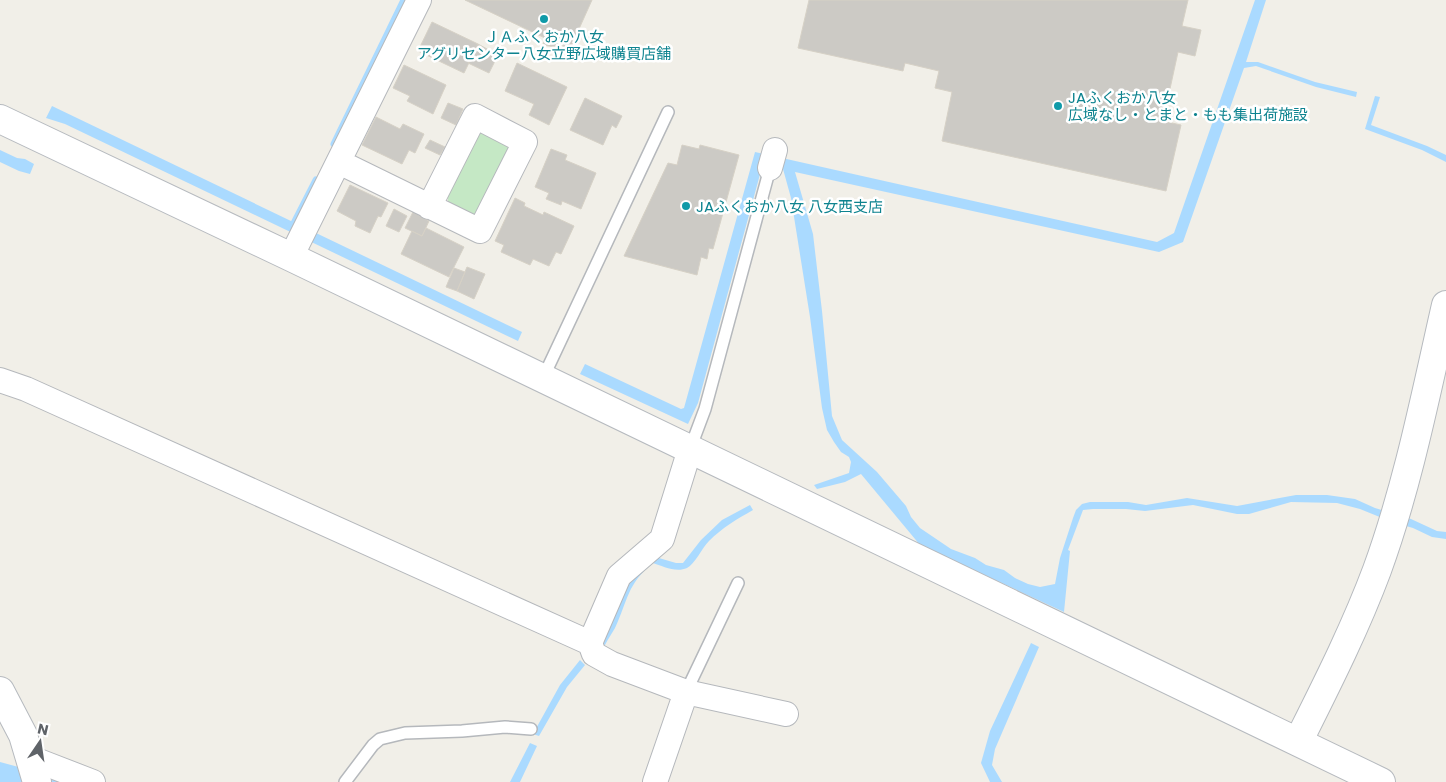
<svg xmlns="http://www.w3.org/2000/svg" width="1446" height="782" font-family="Poppins,'Noto Sans JP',sans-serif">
  <rect width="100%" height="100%" fill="#f1efe8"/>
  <!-- green -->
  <path fill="#c5e8c5" d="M480 133H485L509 147 511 154 475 217 451 206 448 201V192L475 137Z"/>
  <!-- water -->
  <path fill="#aadaff" d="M1255 0H1266L1246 62H1258L1315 82 1357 92 1356 97 1316 87 1256 66 1244 68 1183 242 1159 252 795 172 813 234 822 311 832 416 842 440 877 472 906 506 911 517 920 528 951 549 975 558 986 565 1004 570 1015 578 1028 584 1040 587 1055 584 1060 558 1073 518 1076 510 1082 504 1090 502H1128L1146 505 1187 498 1237 506 1296 495H1327L1355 499 1375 508 1411 519 1437 531 1446 532V539L1432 537 1413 528 1392 522 1360 509 1337 503 1291 502 1249 514H1237L1193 505 1145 511 1126 509H1093L1083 510 1068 550 1070 551 1064 612 920 545 861 474 845 482 817 489 814 485 849 473 851 462 849 457 841 452 834 442 827 430 822 408 810 317 791 198 783 169 766 165 762 167 698 403 688 424 580 374 585 364 681 409 684 408 755 152 1157 242 1174 233Z
    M1375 96 1380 97 1371 125 1427 146 1446 155V162L1422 150 1365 129Z
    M52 106 522 332 518 341 65 124 46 118Z
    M0 150 17 158 25 159 34 164 30 174 19 171 0 162Z
    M750 505 753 510C737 519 722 528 709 541 702 548 695 564 687 568 676 573 662 566 653 563 627 584 628 600 615 628 612 633 608 639 605 645L599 643 626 583 652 556 676 563H683L701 540 722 520Z
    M1031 643 1039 647 995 749 992 765 1002 782H990L981 763 990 731Z
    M580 660 585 665 567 687 539 736 533 734 560 685Z
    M530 743 537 746 520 782H510Z
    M0 762 48 775 65 782H0Z"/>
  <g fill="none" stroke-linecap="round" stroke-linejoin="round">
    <!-- stream -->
    <path stroke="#aadaff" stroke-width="7" d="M334 144 404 0
      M289 226 292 227 316 180"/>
  </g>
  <!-- building -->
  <path fill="#cccac5" stroke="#d6d1c6" d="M465 0H592L570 49 563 48V45L558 44 556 47 543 45 545 38Z
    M809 0H1188L1182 26 1201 30 1195 56 1178 52 1163 121 1181 125 1166 191 942 141 952 92 935 88 939 71 905 63 903 71 798 48Z
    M432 22 478 44 464 73 418 51Z
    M478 44 498 55 489 73 468 63Z
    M517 63 567 87 549 125 529 115 534 104 505 91Z
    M404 65 446 85 433 114 407 101 410 96 393 88Z
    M585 98 622 116 616 128 612 125 603 145 570 130Z
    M448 103 463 109 456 125 441 118Z
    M376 117 400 129 403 124 424 134 415 153 409 150 402 164 362 145Z
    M430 140 445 147 440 155 425 148Z
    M682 145 699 149 700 145 739 155 713 249 709 248 707 259 701 257 697 275 624 256 668 163 677 165Z
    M551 149 567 155 565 160 596 173 581 209 562 201 561 205 546 199 549 193 535 187Z
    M350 185 388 203 381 217 378 216 370 233 355 226 356 221 337 211Z
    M515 198 525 203 524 206 543 215 544 212 574 226 561 254 556 252 549 266 533 259 530 265 501 252 504 245 495 241Z
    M394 209 407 216 399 232 386 226Z
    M413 212 429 221 422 236 405 228Z
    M426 228 464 247 449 277 401 254 412 231 422 236Z
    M467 267 485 274 474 299 457 291Z
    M454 268 465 272 457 291 446 287Z"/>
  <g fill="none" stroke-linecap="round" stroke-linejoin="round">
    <!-- lane casing -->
    <g stroke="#b5b8bc" stroke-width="14">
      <path id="lane" d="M543 378 668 112
        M690 449 705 409 770 168
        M686 692 738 583
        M345 782 373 745 380 739 405 733 462 731 505 727 531 729"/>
    </g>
    <!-- street casing -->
    <g stroke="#b5b8bc" stroke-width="26">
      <path id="street" d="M339 162 480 231 525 142 475 116 429 207
        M770 168 775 150
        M291 257 419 0
        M0 380 26 389 590 643 594 654 612 664 686 692 655 782
        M590 643 619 576 662 539 690 449
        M686 692 786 714
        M31 758 93 782"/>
    </g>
    <!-- secondary casing -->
    <g stroke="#b6babf" stroke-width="30">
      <path id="secondary" d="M0 119 291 257 1381 782
        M0 691 23 735 37 782
        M1298 742C1326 686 1355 629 1377 570 1408 485 1426 393 1446 305"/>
    </g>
    <!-- lane -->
    <use href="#lane" stroke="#fff" stroke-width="11"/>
    <!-- street -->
    <use href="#street" stroke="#fff" stroke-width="24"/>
    <!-- secondary -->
    <use href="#secondary" stroke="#fff" stroke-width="28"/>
  </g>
  <!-- markers -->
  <g fill="#0f9aa8" stroke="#fff" stroke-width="2">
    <circle cx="544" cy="19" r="5"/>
    <circle cx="1058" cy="106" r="5"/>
    <circle cx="686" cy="206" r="5"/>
  </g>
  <g text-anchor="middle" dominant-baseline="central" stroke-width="5" stroke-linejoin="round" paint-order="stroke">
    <!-- culture labels -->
    <g font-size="15" fill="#0d838f" stroke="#fff" text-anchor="start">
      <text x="544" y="36" text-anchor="middle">ＪＡふくおか八女<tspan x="544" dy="17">アグリセンター八女立野広域購買店舗</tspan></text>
      <text x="1068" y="97">JAふくおか八女<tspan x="1068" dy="17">広域なし・とまと・もも集出荷施設</tspan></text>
      <text x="696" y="206">JAふくおか八女 八女西支店</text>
    </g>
  </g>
  <!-- north arrow -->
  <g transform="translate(40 742) rotate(13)" stroke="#ffffff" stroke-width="4" paint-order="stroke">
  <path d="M0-4L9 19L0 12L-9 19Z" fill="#5f6368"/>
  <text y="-8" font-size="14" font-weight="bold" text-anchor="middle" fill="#5f6368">N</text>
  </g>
</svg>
